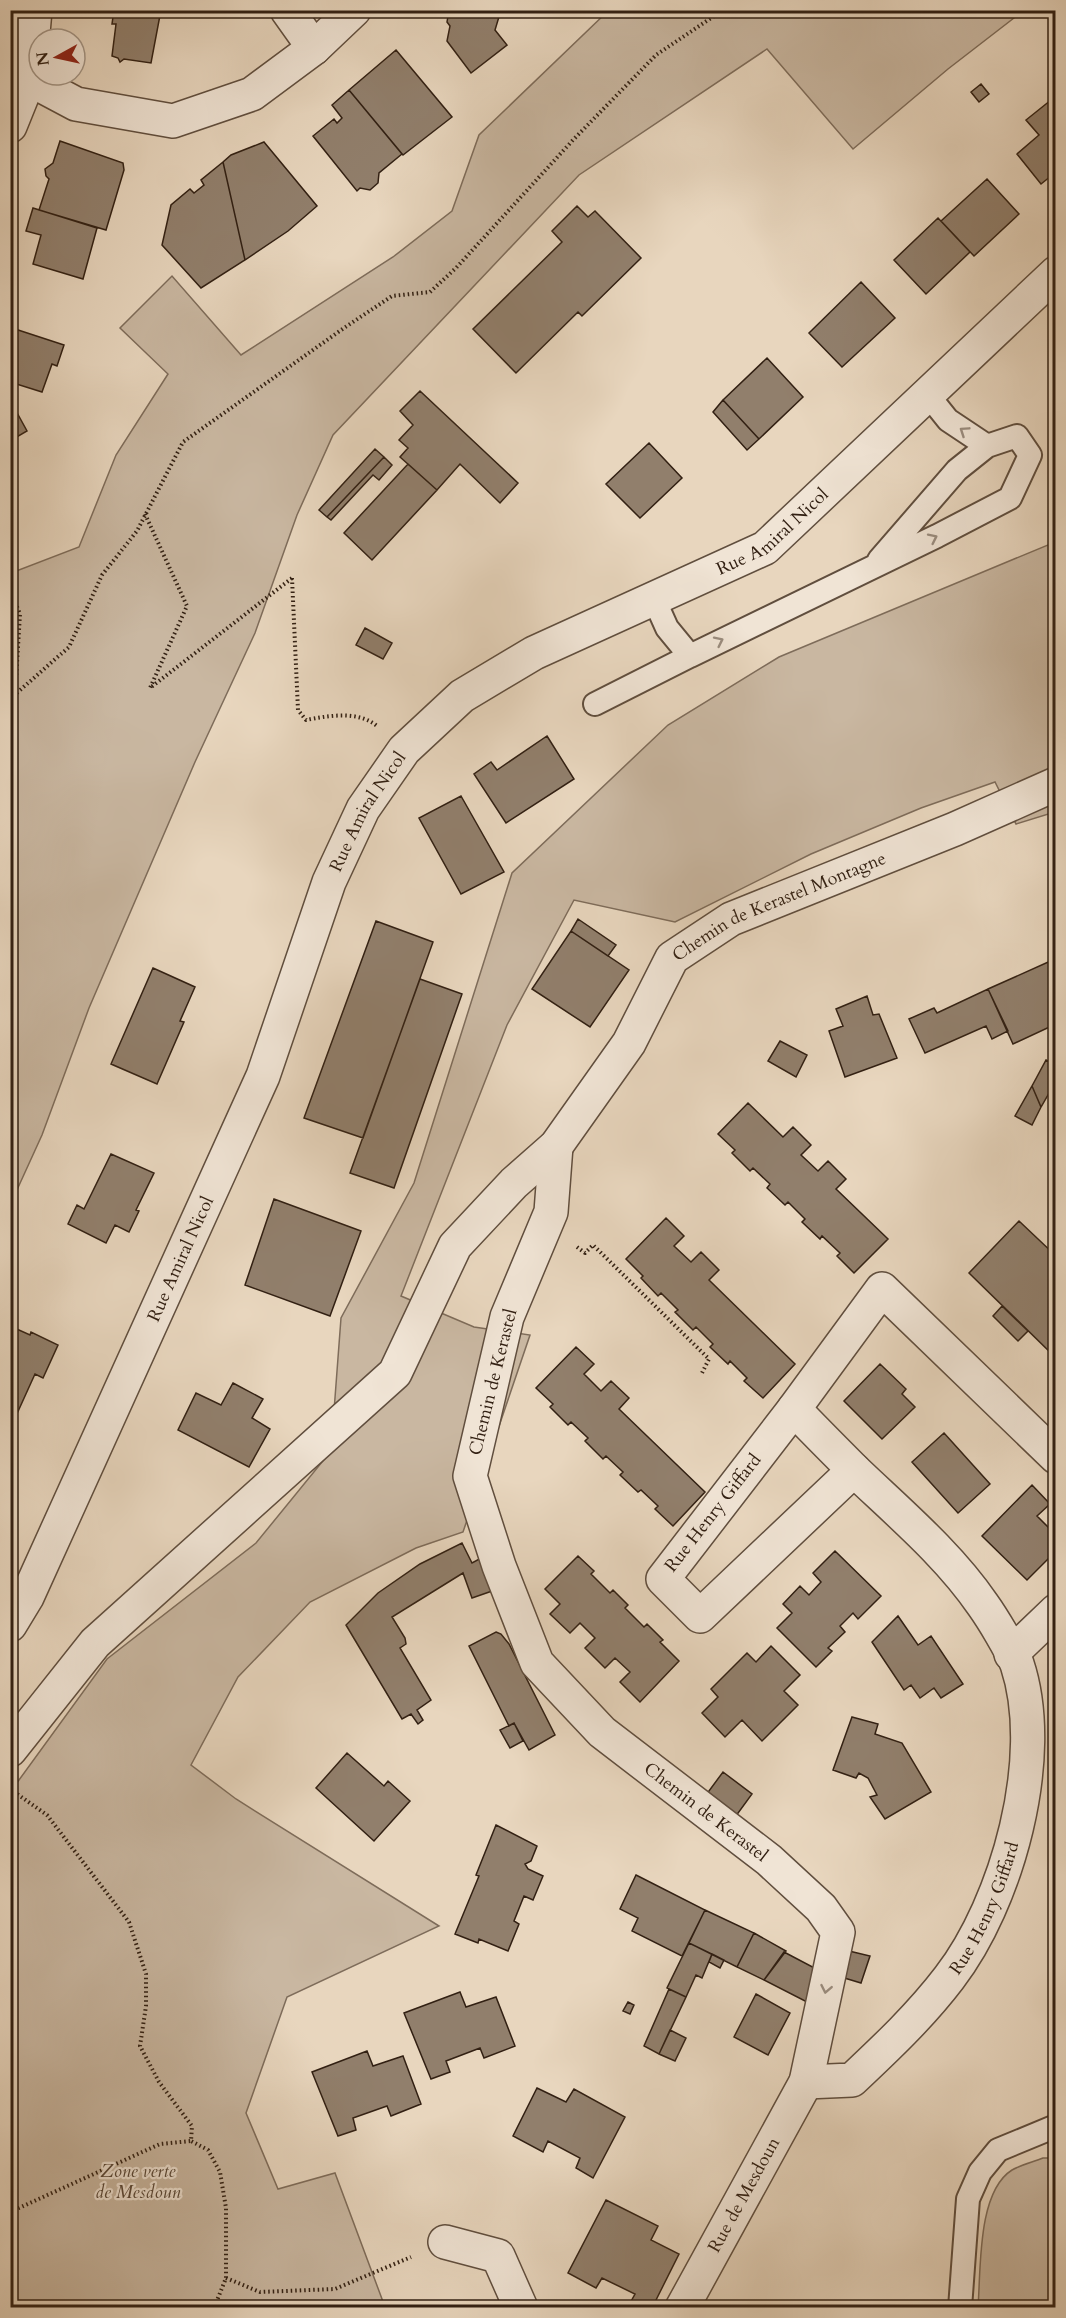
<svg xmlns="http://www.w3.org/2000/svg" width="1066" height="2318" font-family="Cardo,serif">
  <rect width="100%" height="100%" fill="#e8d6be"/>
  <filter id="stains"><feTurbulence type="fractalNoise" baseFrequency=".00333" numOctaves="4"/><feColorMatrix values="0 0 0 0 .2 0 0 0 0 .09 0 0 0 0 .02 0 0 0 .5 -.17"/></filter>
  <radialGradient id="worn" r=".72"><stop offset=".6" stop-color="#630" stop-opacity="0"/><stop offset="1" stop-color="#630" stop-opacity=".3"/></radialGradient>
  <!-- green -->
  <path fill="#c9b7a1" stroke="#7e6c5a" stroke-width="1.5" d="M608 11H1023L948 69 853 149 767 49 579 175 333 435 297 515 255 633 195 762 89 1008 42 1135 11 1203V573L79 547 116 455 168 374 120 328 172 276 241 355 393 257 452 211 479 135Z
    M1055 542V812L1016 824 995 782 921 808 811 854 675 922 574 900 507 1025 401 1296 474 1327 530 1335 463 1532 416 1548 310 1602 238 1677 191 1765 236 1799 439 1926 287 1997 246 2113 278 2189 335 2173 385 2307 11 2308V1791L107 1659 256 1543 331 1451 341 1318 414 1183 512 873 668 725 779 657Z
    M1043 2158H1055V2307H978C981 2270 977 2192 1012 2170 1021 2165 1033 2162 1043 2158Z"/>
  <!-- building -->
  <path fill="#917f6c" stroke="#322013" stroke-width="1.5" d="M114 10H161L151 63 124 59 120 62 118 58 112 56 116 24H112Z
    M449 10H501L495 30 507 45 471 73 447 41 450 26 447 22Z
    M396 50 452 117 403 155 349 90Z
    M981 84 989 94 979 102 971 92Z
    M349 90 402 154 379 173 378 183 370 190 360 188 357 191 313 136 334 119 337 123 342 118 332 105Z
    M1056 96V172L1041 184 1017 154 1039 135 1026 120Z
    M60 141 123 163 124 170 106 230 39 210 49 179 46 176 45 169 53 163Z
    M264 142 317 206 288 231 245 260 223 162 231 155Z
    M223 162 245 260 201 288 162 245 171 205 190 189 194 193 204 185 201 180Z
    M987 179 1019 214 974 256 941 221Z
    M577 206 588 217 595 211 641 258 582 316 578 312 516 373 473 329 562 242 552 231Z
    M33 208 97 228 83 279 33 264 41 235 26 231Z
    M938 218 970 252 926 294 894 260Z
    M861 282 895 318 842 367 809 333Z
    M12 328 64 345 57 366 52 364 42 392 10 382Z
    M767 358 803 397 759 439 723 400Z
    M420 391 518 483 500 503 460 464 437 490 400 457 408 448 399 440 413 425 400 411Z
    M10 400 27 431 10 441Z
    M723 400 759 439 747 450 713 412Z
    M649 443 682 478 640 518 606 484Z
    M375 449 384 457 327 517 319 510Z
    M384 457 392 465 379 480 373 475 331 520 327 517Z
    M408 464 437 490 372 560 344 533Z
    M365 628 392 643 383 659 356 645Z
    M547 736 574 779 506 823 474 774 491 762 497 770Z
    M461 796 504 872 461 894 419 818Z
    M578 919 616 945 608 956 571 931Z
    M376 921 433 942 363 1138 304 1118Z
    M571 931 629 970 590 1027 532 989Z
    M1055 959 1056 1024 1013 1044 988 989Z
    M153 968 195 987 180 1021 184 1022 157 1084 111 1064Z
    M420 979 462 994 394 1188 350 1173Z
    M988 989 1008 1031 992 1039 986 1026 925 1053 909 1019 934 1008 937 1013Z
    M867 996 873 1015 879 1014 897 1058 845 1077 829 1031 843 1026 836 1009Z
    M780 1041 807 1055 796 1077 768 1061Z
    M1046 1060 1056 1065V1081L1041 1107 1032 1086Z
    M1032 1086 1041 1107 1032 1125 1015 1116Z
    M748 1103 783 1137 793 1127 811 1145 801 1155 818 1171 828 1161 846 1179 836 1189 888 1239 854 1273 837 1256 840 1253 822 1236 820 1239 802 1222 805 1219 788 1202 785 1205 767 1188 770 1184 753 1168 750 1171 732 1153 735 1150 718 1134Z
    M111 1154 154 1173 136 1210 139 1211 129 1232 115 1225 106 1243 68 1224 77 1205 84 1209Z
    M274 1199 361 1231 330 1316 245 1285Z
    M666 1218 684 1236 674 1246 691 1262 701 1252 719 1270 709 1280 795 1364 763 1398 744 1381 747 1378 730 1361 728 1364 710 1347 713 1344 696 1327 693 1330 675 1312 678 1310 661 1293 658 1296 641 1278 643 1276 626 1259Z
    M1019 1221 1056 1256V1358L969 1273Z
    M1002 1306 1028 1331 1018 1341 993 1316Z
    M10 1326 30 1335 31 1332 58 1345 43 1378 35 1374 15 1418 10 1416Z
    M576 1347 594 1364 584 1374 601 1391 611 1381 629 1398 619 1409 705 1492 673 1526 655 1509 658 1506 641 1490 638 1492 620 1475 623 1472 606 1456 603 1459 585 1441 588 1438 571 1422 568 1425 550 1407 553 1404 536 1388Z
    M880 1364 906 1389 902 1394 915 1407 882 1439 844 1401Z
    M233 1383 263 1399 252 1418 270 1429 249 1467 178 1430 196 1393 221 1405Z
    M944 1433 990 1484 958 1513 912 1462Z
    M1032 1485 1050 1504 1037 1516 1056 1535V1551L1027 1580 982 1536Z
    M462 1543 472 1563 483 1557 495 1590 472 1598 463 1573 392 1617 405 1638 406 1644 400 1648 431 1700 417 1710 423 1720 418 1724 411 1714 402 1719 346 1625 378 1593 420 1564Z
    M835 1551 881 1596 858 1619 853 1613 840 1626 845 1632 828 1648 832 1651 816 1667 777 1628 792 1613 783 1604 800 1586 809 1595 821 1582 813 1573Z
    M578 1556 594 1571 591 1574 610 1593 613 1590 628 1605 625 1608 644 1627 647 1624 663 1640 660 1642 679 1661 640 1702 620 1682 630 1672 615 1658 605 1668 585 1648 595 1638 580 1623 570 1633 550 1614 560 1604 545 1589Z
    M898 1616 918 1645 931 1636 963 1684 941 1698 934 1688 920 1698 911 1685 904 1690 872 1642Z
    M496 1632 501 1634 509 1644 555 1735 529 1750 514 1723 509 1726 469 1646Z
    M771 1646 800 1675 784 1691 798 1705 762 1741 742 1720 725 1737 702 1713 718 1697 711 1689 747 1653 756 1662Z
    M852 1717 878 1724 875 1734 902 1743 931 1792 885 1819 870 1797 877 1795 868 1778 859 1773 856 1778 833 1770Z
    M514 1723 523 1741 510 1748 500 1730Z
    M347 1753 384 1786 388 1781 410 1801 374 1841 316 1788Z
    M723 1772 752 1794 733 1820 703 1799Z
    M496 1825 537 1846 531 1861 525 1864 528 1869 543 1876 533 1900 524 1896 514 1921 519 1924 508 1951 479 1939 478 1943 455 1934 479 1876 476 1875Z
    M636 1875 705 1910 682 1956 632 1931 638 1918 620 1909Z
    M705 1910 754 1933 737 1967 689 1943Z
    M754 1933 786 1951 764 1980 737 1967Z
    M689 1943 712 1954 702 1978 696 1975 686 1997 667 1988Z
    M849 1951 870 1956 861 1983 841 1977Z
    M784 1952 824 1973 807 2002 764 1980Z
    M712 1954 724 1960 720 1968 709 1962Z
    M669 1989 686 1997 659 2054 644 2046Z
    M460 1992 466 2007 496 1997 515 2046 484 2058 480 2048 446 2061 450 2072 431 2079 404 2013Z
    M756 1994 790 2013 768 2055 734 2037Z
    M628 2002 634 2005 630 2014 623 2011Z
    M670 2030 686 2038 675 2061 659 2054Z
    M367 2051 373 2066 403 2056 421 2104 391 2116 387 2106 353 2118 356 2130 338 2136 312 2072Z
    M537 2088 566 2102 574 2089 625 2117 593 2178 576 2168 580 2158 548 2141 543 2152 513 2136Z
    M606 2200 658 2226 651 2240 679 2254 652 2308H634L629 2305 635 2294 602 2278 596 2288 568 2273Z"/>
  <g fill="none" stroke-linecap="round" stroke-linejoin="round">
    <!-- service casing -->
    <g stroke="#604e3e" stroke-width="26">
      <path id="service" d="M879 560 957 470 987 446
        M654 599 667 628 690 656 937 536 1010 498 1030 455 1017 436 987 446 948 420 928 395
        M595 704 690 656
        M960 2308 968 2199 980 2172 998 2150 1056 2126"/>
    </g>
    <!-- minor casing -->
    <g stroke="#604e3e" stroke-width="36">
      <g id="minor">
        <path d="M287 10 314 48"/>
        <path d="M29 79 76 104 173 121 252 94 314 48 354 10"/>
        <path d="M10 126 29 79 35 10"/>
        <path id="s1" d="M556 1146 551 1212 507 1317 470 1476 499 1566 537 1663 602 1732 769 1860 821 1908 838 1932 806 2082 682 2308"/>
        <path d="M794 1409 663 1579 700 1616 854 1470"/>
        <path d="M1011 1654 1056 1611"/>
        <path id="s2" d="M10 1750 95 1643 395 1373 455 1246 514 1183 556 1146 629 1043 672 958 731 919 955 829 1056 784"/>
        <path id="s3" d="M806 2082 852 2080C886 2048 920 2016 949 1978 1007 1903 1048 1757 1017 1664 1011 1649 993 1619 983 1605 948 1554 899 1513 854 1470 834 1450 814 1430 794 1409L882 1289 1056 1457"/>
        <path d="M445 2242 498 2256 521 2308"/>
      </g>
    </g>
    <!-- tertiary casing -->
    <g stroke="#604e3e" stroke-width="36">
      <g id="tertiary">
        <path id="s4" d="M10 1625 27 1597 263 1076 329 882 363 809 404 750 462 696 534 653 765 548 1056 273"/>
      </g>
    </g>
    <!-- path -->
    <path stroke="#322013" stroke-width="4" stroke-dasharray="1.5 3" stroke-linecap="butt" d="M145 514 187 606 150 688 292 578
      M292 578 298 710 306 720C327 716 358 710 377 726
      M10 590 20 614 15 695
      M10 699 69 647 102 575 137 531 183 442 344 328 392 296 430 292 456 268 573 140 656 55 723 10
      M577 1247 585 1253 593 1245 709 1359 701 1375
      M10 1789 47 1815 129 1922 146 1974V2006L140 2046 159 2082 192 2126 191 2141 208 2150 220 2172 226 2208V2278L214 2308
      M10 2212 160 2144 191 2141
      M226 2278 260 2292 335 2289 411 2257"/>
    <!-- service -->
    <use href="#service" stroke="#f0e4d5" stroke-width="22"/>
    <!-- minor -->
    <use href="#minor" stroke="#f0e4d5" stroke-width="33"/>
    <!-- tertiary -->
    <use href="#tertiary" stroke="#f0e4d5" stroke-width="33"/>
  </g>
  <!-- one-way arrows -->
  <defs><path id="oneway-chevron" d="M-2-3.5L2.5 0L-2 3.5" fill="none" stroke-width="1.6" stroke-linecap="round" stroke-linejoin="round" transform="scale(1.5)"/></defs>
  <g stroke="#9a8c7e">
    <use href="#oneway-chevron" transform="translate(964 431) rotate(-146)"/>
    <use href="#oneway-chevron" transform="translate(933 538) rotate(-26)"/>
    <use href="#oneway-chevron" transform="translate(719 641) rotate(-26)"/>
    <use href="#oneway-chevron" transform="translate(826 1989) rotate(101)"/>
  </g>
  <g text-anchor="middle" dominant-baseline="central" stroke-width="4.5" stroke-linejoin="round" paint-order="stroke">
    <!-- street labels -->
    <g font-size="18" fill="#322013" stroke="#f0e4d5">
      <text stroke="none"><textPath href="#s4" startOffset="1394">Rue Amiral Nicol</textPath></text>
      <text stroke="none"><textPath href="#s4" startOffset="890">Rue Amiral Nicol</textPath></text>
      <text stroke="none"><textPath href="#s2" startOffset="1164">Chemin de Kerastel Montagne</textPath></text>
      <text stroke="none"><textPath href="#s4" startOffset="404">Rue Amiral Nicol</textPath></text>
      <text transform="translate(493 1382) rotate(-76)">Chemin de Kerastel</text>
      <text transform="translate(713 1513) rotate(-52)">Rue Henry Giffard</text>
      <text stroke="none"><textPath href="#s1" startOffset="768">Chemin de Kerastel</textPath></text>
      <text stroke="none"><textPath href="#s3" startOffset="266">Rue Henry Giffard</textPath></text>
      <text transform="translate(744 2195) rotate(-61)">Rue de Mesdoun</text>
    </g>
    <!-- park labels -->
    <g font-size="18" font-style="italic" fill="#584636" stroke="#f0e4d5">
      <text x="138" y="2171">Zone verte<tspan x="138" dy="21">de Mesdoun</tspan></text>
    </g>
  </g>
  <!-- margin -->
  <rect width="1066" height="2318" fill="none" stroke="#e8d6be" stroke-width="36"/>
  <rect x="12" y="12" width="1042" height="2294" fill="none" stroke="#322013" stroke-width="3"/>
  <rect x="18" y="18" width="1030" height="2282" fill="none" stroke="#322013" stroke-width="1.5"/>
  <!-- north arrow -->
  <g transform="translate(57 57) rotate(262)"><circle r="28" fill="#f0e4d5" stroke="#a49687" stroke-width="1.5"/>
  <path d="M0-4.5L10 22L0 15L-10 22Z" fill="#8f2418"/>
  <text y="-9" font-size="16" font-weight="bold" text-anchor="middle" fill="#322013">N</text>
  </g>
  <rect width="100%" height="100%" filter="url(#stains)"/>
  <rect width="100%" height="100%" fill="url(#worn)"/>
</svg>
